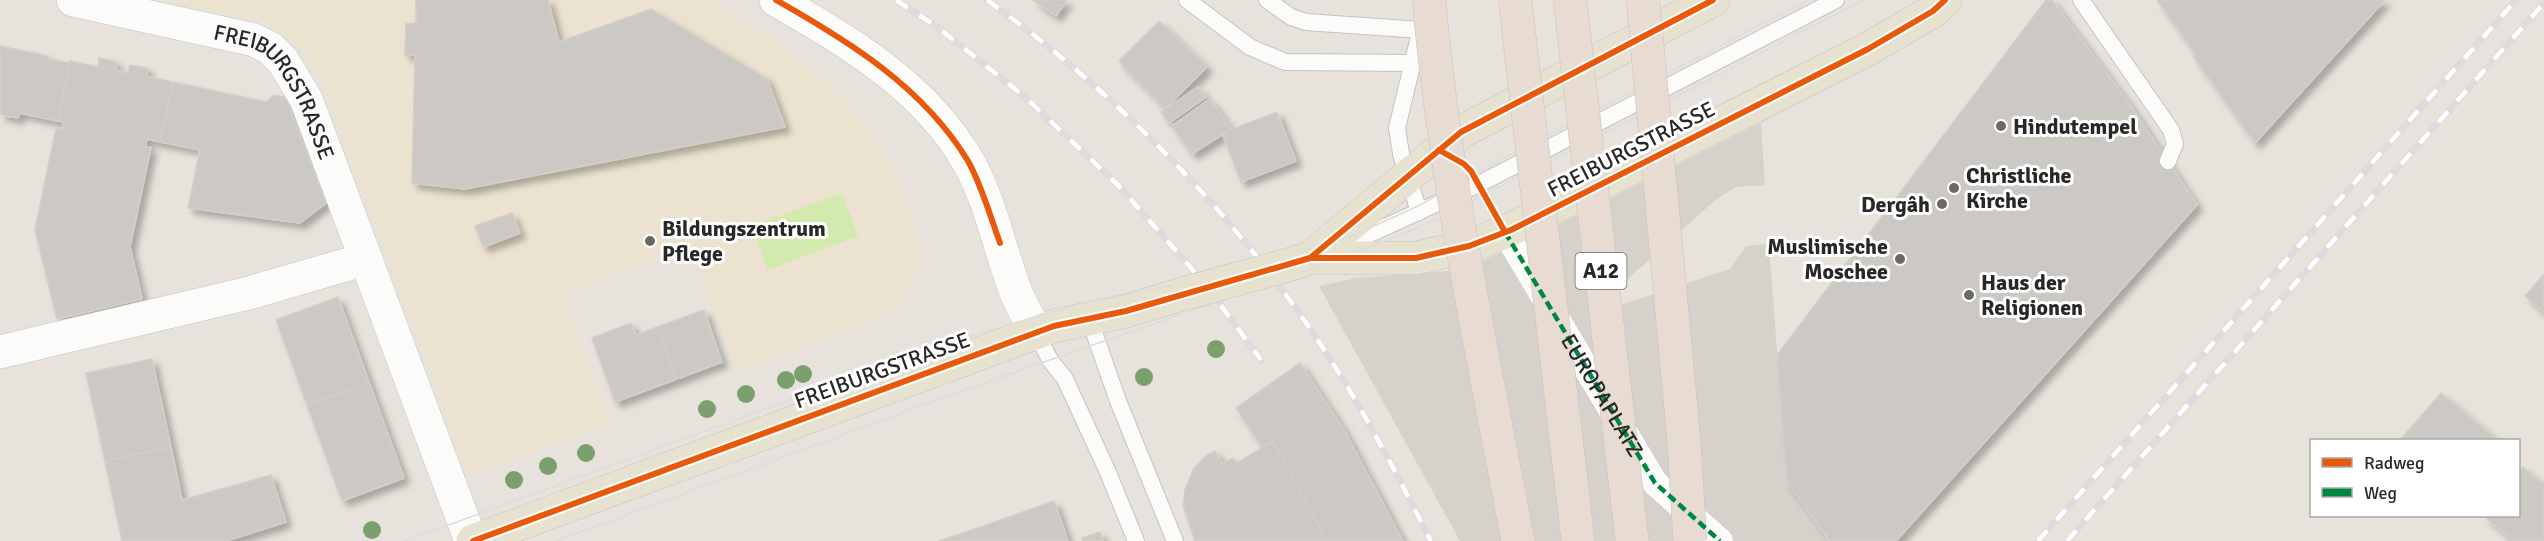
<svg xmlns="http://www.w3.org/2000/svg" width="2544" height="541" font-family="Signika,sans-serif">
  <defs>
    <filter id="shadow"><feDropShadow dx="5.5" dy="5.5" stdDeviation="3" flood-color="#0004"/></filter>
  </defs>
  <rect width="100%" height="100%" fill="#e7e3dc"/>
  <!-- education -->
  <path fill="#ebe3cf" d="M163 0H709L772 39 805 64 833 88 865 124 891 164 902 187 914 220 919 249 918 264 914 278 901 305 891 314 736 372 691 246 562 294 611 423 468 476 317 69 294 41 262 22Z"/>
  <!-- pitch -->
  <path fill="#d2eaae" d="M842 193 858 236 768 270 752 226Z"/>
  <!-- plaza -->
  <path fill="#d6d1cb" d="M1761 123 1765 185 1735 187 1713 202 1587 316 1730 269 1746 246 1769 244 1787 482 1828 541H1460L1319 286 1356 278 1447 271 1469 266 1514 247Z"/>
  <!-- building -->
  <path fill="#ccc9c4" stroke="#d2cec8" stroke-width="1.5" filter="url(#shadow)" d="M416 0H548L559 42 651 9 767 79 785 127 465 189 412 183 415 55H405L406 24 416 23Z
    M1033 0H1067L1056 16Z
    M2046 0H2052L2130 105 2197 205 1896 541H1830L1787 482 1777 355Z
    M2157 0H2385L2255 143 2193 56 2195 53Z
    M1159 21 1207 67 1166 108 1119 61Z
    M0 46 48 56 47 59 68 63 70 61 58 121 20 113 18 118 1 115Z
    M99 58 117 62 115 70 128 73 130 65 148 68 146 76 173 82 160 142 147 139 145 147H151L130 247 142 299 57 319 35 230 56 128 62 130 64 122 58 121 70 61 98 67Z
    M173 82 266 102 274 95 286 98 326 203 300 223 188 208 200 150 160 142Z
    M1198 87 1206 97 1169 123 1161 112Z
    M1210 99 1231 129 1192 154 1172 126Z
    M1277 112 1296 161 1241 182 1222 133Z
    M512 213 520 233 483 247 475 226Z
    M2544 274V312L2525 296Z
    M338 297 369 382 307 405 276 320Z
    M704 310 722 362 677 379 657 327Z
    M631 323 636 335 657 327 677 379 615 402 592 338Z
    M152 359 171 447 105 461 86 373Z
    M1300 363 1344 430 1403 541H1327L1273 441 1262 447 1236 408Z
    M369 382 404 478 342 501 307 405Z
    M2441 393 2497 440H2400Z
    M1273 441 1327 541H1195L1183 505 1185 490 1194 468 1207 455 1215 451 1222 464 1233 458 1237 463Z
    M171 447 182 500 271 475 286 522 226 541H122L105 461Z
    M2523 467 2541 483H2544V541H2514L2484 516H2518V472Z
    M1054 501 1068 541H976L972 530Z
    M972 530 976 541H939Z
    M1100 532 1103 541H1083L1082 538Z"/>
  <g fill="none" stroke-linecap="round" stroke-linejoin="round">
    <!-- service casing -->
    <g stroke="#c4c2c2" stroke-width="18">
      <path id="service" d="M1187 0 1250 47 1285 62 1413 63
        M1267 0 1291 17 1306 22 1421 30
        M2081 0 2171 130 2175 144 2168 161
        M1419 212 1401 154 1397 128 1422 24
        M1337 249 1479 184 1836 0
        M1089 318 1118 401 1175 541
        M1036 332 1050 360 1065 379 1107 470 1136 541"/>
    </g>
    <!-- pedestrian casing -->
    <g stroke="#c4c2c2" stroke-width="27">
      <path id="pedestrian" d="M1505 232 1655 483 1720 541"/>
    </g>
    <!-- minor casing -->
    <g stroke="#c4c2c2" stroke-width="34">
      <g id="minor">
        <path id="s1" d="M73 0 254 40 270 48 283 61 306 99 471 541"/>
        <path d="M0 352 249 293 366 259"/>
      </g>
    </g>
    <!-- secondary casing -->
    <g stroke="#c4c2c2" stroke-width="34">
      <path id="secondary" d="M776 0C849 42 926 87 969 163 990 201 999 246 1014 287 1019 303 1029 317 1036 332"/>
    </g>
    <!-- primary casing -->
    <g stroke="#c3c2bf" stroke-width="34">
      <path id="primary" d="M1310 258 1461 132 1713 0
        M1288 265 1310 258H1416L1469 246 1505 232 1868 49 1933 11 1945 0
        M473 541 1054 326 1126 311 1186 293"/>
    </g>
    <!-- service -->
    <use href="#service" stroke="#fbfbfa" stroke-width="16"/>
    <!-- pedestrian -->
    <use href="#pedestrian" stroke="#fbfbfa" stroke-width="26"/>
    <!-- minor -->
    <use href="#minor" stroke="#fbfbfa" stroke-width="33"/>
    <!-- secondary -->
    <use href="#secondary" stroke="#fbfbfa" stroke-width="33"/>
    <!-- primary -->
    <use href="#primary" stroke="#e7e2d0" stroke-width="33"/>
    <!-- tram -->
    <path stroke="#dcdcde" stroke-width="1.5" d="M405 541 948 342 1081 304 1218 276 1350 237 1418 206 1515 152 1809 0
      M556 541 964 390 1342 258 1427 224 1864 0"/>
    <!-- rail casing -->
    <g stroke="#dcdcde" stroke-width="7">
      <path id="rail" d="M896 0 936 26 1025 97 1118 185 1206 285 1261 360
        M987 0C1129 102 1256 236 1347 386 1377 436 1404 488 1431 541
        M2038 541 2516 0
        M2067 541 2544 3"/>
    </g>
    <!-- rail -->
    <use href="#rail" stroke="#fff" stroke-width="4.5" stroke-dasharray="14" stroke-linecap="butt"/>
    <!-- primary-bridge casing -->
    <g stroke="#c3c2bf" stroke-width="34" stroke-linecap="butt">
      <path id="primary-bridge" d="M1186 293 1288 265"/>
    </g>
    <!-- motorway-bridge casing -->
    <g stroke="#c3c2bf" stroke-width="34" stroke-linecap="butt">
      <path id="motorway-bridge" d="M1429 0C1445 182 1484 362 1518 541
        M1515 0 1578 541
        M1570 0 1632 541
        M1643 0 1684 442 1690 541"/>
    </g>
    <!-- primary-bridge -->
    <use href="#primary-bridge" stroke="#e7e2d0" stroke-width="33"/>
    <!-- motorway-bridge -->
    <use href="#motorway-bridge" stroke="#e8dcd2" stroke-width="33"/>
    <!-- quiet -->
    <path stroke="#00873e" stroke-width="4.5" stroke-dasharray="9 4.5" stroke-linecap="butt" id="s2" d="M1505 232 1655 483 1720 541"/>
    <!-- cycleway casing -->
    <g stroke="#fff" stroke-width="10">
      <path id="cycleway" d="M776 0C850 42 923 87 968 161 982 186 990 216 1000 243
        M1439 150 1464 164 1471 171 1505 232
        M1310 258 1461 132 1713 0
        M473 541 1054 326 1126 311 1310 258H1416L1469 246 1511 230 1868 49 1933 11 1945 0"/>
    </g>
    <!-- cycleway -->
    <use href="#cycleway" stroke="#e8590c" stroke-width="6"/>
  </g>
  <!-- trees -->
  <g fill="#7ba06d">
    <circle cx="1216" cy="349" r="9"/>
    <circle cx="803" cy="374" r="9"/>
    <circle cx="1144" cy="377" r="9"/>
    <circle cx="786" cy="380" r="9"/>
    <circle cx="746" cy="394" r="9"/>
    <circle cx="707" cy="409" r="9"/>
    <circle cx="586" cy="453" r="9"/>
    <circle cx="548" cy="466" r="9"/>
    <circle cx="514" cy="480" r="9"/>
    <circle cx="372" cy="530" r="9"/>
  </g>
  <!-- markers -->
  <g fill="#6b6967" stroke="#fff" stroke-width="2">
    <circle cx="2001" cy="126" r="6"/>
    <circle cx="1954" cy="188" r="6"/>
    <circle cx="1942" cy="204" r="6"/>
    <circle cx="650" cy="241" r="6"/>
    <circle cx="1900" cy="259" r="6"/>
    <circle cx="1969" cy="295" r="6"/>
  </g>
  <g text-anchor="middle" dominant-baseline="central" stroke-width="6" stroke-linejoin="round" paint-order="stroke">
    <!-- shield labels -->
    <rect fill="#fff" stroke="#686868" stroke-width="1.5" x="1575.5" y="253" width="51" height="36" rx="4.5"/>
    <g font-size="21" font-weight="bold" fill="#282828">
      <text x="1601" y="271">A12</text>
    </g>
    <!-- street labels -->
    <g font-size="22" fill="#282828" stroke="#fff">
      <text stroke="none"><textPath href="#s1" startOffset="237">FREIBURGSTRASSE</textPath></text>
      <text transform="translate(1631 149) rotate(-27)">FREIBURGSTRASSE</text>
      <text transform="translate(882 370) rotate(-20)">FREIBURGSTRASSE</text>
      <text stroke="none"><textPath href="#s2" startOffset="190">EUROPAPLATZ</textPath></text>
    </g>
    <!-- poi labels -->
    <g font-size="22" font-weight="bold" fill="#282828" stroke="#fff" text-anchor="start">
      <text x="2013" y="126">Hindutempel</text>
      <text x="1966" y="175">Christliche<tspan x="1966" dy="25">Kirche</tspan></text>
      <text x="1930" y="204" text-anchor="end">Dergâh</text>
      <text x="662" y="228">Bildungszentrum<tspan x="662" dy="25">Pflege</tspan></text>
      <text x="1888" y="246" text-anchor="end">Muslimische<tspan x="1888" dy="25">Moschee</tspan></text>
      <text x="1981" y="282">Haus der<tspan x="1981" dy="25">Religionen</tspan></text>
    </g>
  </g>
  <!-- legend -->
  <rect x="2310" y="439" width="210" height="78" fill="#ffffff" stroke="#a9a9a9" stroke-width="1.5"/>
  <rect x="2322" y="458" width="30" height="9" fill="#e8590c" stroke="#a9a9a9" stroke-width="1.5"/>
  <text x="2364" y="469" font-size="18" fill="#282828">Radweg</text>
  <rect x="2322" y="488" width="30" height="9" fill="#00873e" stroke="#a9a9a9" stroke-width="1.5"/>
  <text x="2364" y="499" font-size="18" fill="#282828">Weg</text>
</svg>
